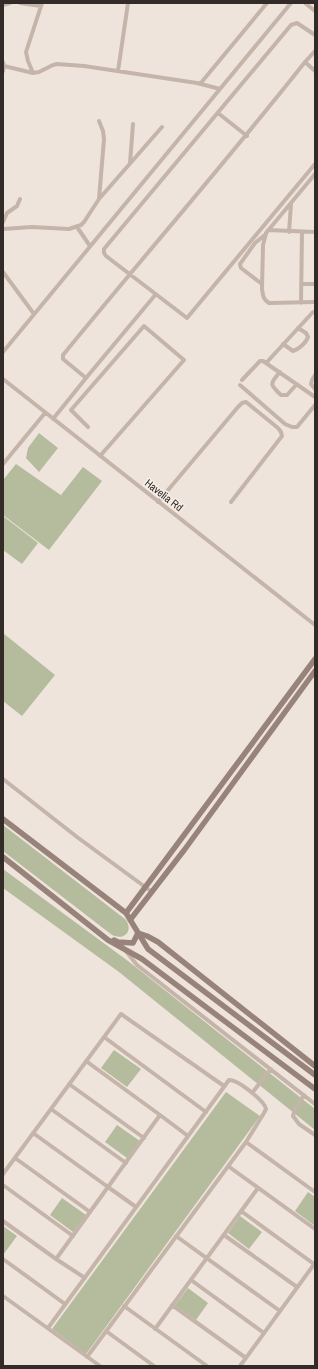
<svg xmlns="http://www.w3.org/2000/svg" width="318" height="1369" font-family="'Archivo Narrow',sans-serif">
  <rect width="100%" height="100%" fill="#efe4dc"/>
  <!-- green -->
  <path fill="#b4bc9d" d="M39 433 58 448 39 472 26 458 28 448Z
    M16 464 65 498 61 495 83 467 102 481 49 550 3 515V480Z
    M3 516 38 543 22 564 3 550Z
    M3 633 55 675 22 716 3 701Z
    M3 825 125 919C134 930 125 941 112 935L3 851Z
    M3 869 128 961 315 1109V1130L119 972 3 888Z
    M114 1050 141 1069 127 1087 101 1068Z
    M226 1092 260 1116 86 1354 52 1329Z
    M117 1125 140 1141 127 1158 105 1142Z
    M308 1192 315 1197V1226L295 1211Z
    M62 1198 86 1215 73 1232 50 1215Z
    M240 1216 262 1232 249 1249 228 1233Z
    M3 1226 17 1236 3 1255Z
    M188 1288 208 1303 196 1320 175 1305Z"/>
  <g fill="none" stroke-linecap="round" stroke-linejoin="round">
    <!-- street -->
    <path stroke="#c5b4a9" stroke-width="4" d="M20 3 41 6
      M305 3 315 11
      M3 5 10 3
      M315 35 297 23 291 25 104 249V253L106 256 187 318 315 164
      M3 62 4 66 3 71
      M305 62 315 51
      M4 66 33 73 39 72 53 65 57 64 84 66 197 83 220 89
      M118 71 128 3
      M33 73 28 61 26 52 42 3
      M200 84 267 3
      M218 113 247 136
      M99 121 103 131 104 139 99 199
      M130 163 133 124
      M315 174 266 233 263 245 262 289C263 296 263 299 269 303L315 302
      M3 222 7 213 17 206 20 199
      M77 227 90 246
      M3 229 32 227 69 229 81 225 84 222 99 199 162 127
      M268 230 315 232
      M289 232 291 204
      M3 272 34 314
      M262 284 241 268 240 264 255 243 266 234
      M301 284H315
      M301 303 302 232
      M283 344 293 351C299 349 306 343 308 337L306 333 298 328
      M3 352 291 3
      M267 362 313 312
      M280 372C270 384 269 384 281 395H287L297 384
      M315 375 312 380 311 384 315 389
      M86 378 156 294
      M3 379 315 625
      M242 380 260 361H263L315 397
      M240 385 285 424 292 427H297L315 405
      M53 419 86 378 63 359V355C143 257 226 162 305 62L315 71
      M88 427 71 410 144 326 184 360 100 456
      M3 464 45 413
      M158 502 238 407 242 403 246 402 278 428 281 432 282 436 231 502
      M3 779 77 837 152 892
      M125 950 137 965 315 1104
      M104 1037 206 1112
      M86 1061 160 1115
      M69 1084 144 1138
      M252 1093 271 1069
      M304 1095 295 1109 293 1116 299 1124 315 1135
      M51 1109 126 1163
      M33 1133 108 1187 160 1115 188 1136
      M246 1142 315 1192
      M15 1158 90 1212
      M228 1166 315 1229
      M3 1174 121 1014 224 1086
      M3 1185 73 1236
      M241 1211 314 1264
      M3 1221 56 1259
      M224 1235 297 1287
      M176 1236 280 1311
      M3 1259 65 1304
      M85 1278 56 1259 108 1187 136 1207
      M191 1280 264 1333
      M3 1296 100 1366
      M172 1305 246 1358
      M124 1306 207 1366
      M48 1328 229 1080C237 1079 265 1101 266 1109L264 1113 246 1142 87 1357
      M155 1329 258 1188
      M106 1331 154 1366
      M240 1366 315 1263"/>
    <!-- secondary -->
    <path stroke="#98837b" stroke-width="5.5" d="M3 819 126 913 148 949 315 1075
      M3 857 108 940 142 959 315 1089
      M126 913 315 659
      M130 920 185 849 315 671
      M138 933 147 936 158 942 315 1066
      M114 940 118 942 133 943 138 933"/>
  </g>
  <g text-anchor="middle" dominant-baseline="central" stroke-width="3" stroke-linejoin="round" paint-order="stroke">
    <!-- street labels -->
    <g font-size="11" fill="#332b28" stroke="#f7efe7">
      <text transform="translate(164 495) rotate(38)">Havelia Rd</text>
    </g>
  </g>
  <!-- border -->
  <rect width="318" height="1369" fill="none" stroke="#332b28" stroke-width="8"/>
</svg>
